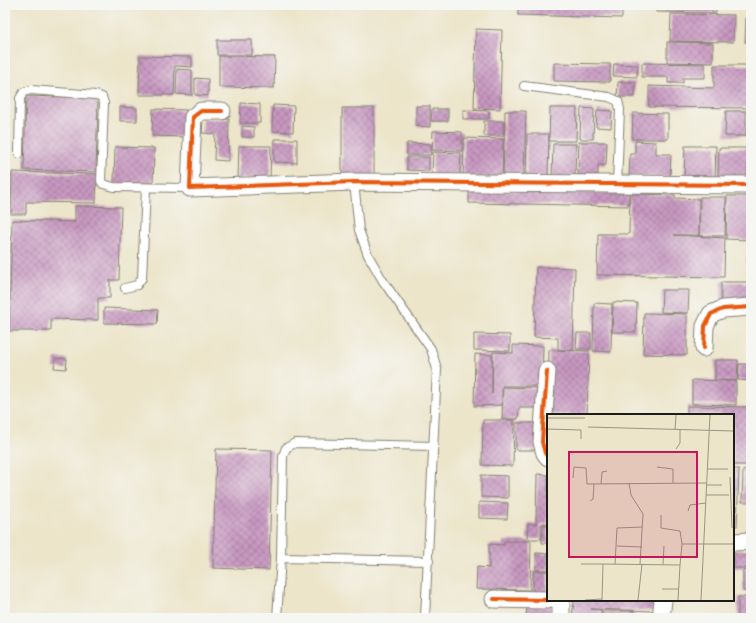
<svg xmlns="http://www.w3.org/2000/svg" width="756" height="623" font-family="Alegreya,serif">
  <defs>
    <pattern id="building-cross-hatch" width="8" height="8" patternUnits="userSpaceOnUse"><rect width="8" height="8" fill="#c898c1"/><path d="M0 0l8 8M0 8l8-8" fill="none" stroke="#a27b9c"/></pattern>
  </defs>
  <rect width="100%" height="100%" fill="#f6f6f2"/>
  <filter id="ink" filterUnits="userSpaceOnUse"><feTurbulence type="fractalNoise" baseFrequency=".025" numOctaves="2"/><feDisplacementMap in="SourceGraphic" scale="8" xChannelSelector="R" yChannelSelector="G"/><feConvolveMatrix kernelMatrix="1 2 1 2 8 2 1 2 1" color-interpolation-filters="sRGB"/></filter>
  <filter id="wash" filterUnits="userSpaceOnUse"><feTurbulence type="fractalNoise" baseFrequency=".012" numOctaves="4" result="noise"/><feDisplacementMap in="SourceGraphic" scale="16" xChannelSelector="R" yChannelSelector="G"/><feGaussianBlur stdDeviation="0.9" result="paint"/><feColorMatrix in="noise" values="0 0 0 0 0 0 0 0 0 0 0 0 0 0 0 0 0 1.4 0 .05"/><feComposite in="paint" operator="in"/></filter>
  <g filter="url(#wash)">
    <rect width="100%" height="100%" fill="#ece5ca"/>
    <g id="blocks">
      <!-- building -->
      <path fill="url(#building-cross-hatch)" d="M518 5H622V18L518 15Z
        M656 5H716V13L656 12Z
        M671 14 734 15 733 42 670 41Z
        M746 16H751V42H745Z
        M476 29 502 30 500 109 474 108Z
        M217 40H252V55H217Z
        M667 42 713 43V63L667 62Z
        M749 46H751V64H749Z
        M140 56 192 57V67L175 66 174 95H139Z
        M219 56 275 57 274 88 219 87Z
        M554 63 610 64V82L554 81Z
        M642 63 705 64V78H683V83H668V77H642Z
        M614 64 638 65 637 77 613 76Z
        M714 65H751V108L649 107V86L714 88Z
        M177 69 192 70V95L176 94Z
        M195 78 208 79V96L195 95Z
        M618 82H635V97H617Z
        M26 96 98 98 96 172 24 170Z
        M241 103 260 104V123H240Z
        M273 105 294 106 293 132 272 131Z
        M416 106H430V127L416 126Z
        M120 107 137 108V121H120Z
        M342 108H374V179H342Z
        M550 108H577L576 141H549Z
        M581 108 594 109 593 139H580Z
        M153 109 186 110 185 137 152 136Z
        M432 109H448V121H431Z
        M463 110 489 111V119H463Z
        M597 110 612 111 611 128 596 127Z
        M505 111H526L524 176 503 175Z
        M726 111H746V136H725Z
        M633 113 668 114V139H632Z
        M203 119H229L228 161 214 160 215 134 202 133Z
        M484 121H503V136H484Z
        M242 126 254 127V137H242Z
        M433 131 462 132V151L432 150Z
        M527 134H549L548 177H526Z
        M464 138 503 139 502 178 463 177Z
        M274 139H297V163L274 162Z
        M635 141 656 142V154H671L670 177 629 176 630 154H635Z
        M579 142H607L606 165H598V175H578Z
        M407 143 431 144V155H407Z
        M553 144H576L575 177H552Z
        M239 146H271L270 179 238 178Z
        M685 146H716L715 179 684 178Z
        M115 147 154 148 153 185 114 184Z
        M719 148H748L747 178H718Z
        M433 152 461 153 460 175H432Z
        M407 157H429V171L407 170Z
        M12 172 97 174 96 203 26 202V214H11Z
        M469 190 629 193 628 206 469 203Z
        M630 194 675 195V198L699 199V235H674L725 238 724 277 597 275 598 234H629Z
        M727 196H751L750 240 726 239Z
        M700 197H726L725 236H699Z
        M75 206 121 207 119 280H110V298H98V320L51 319V331H9L12 220 75 222Z
        M747 256H751V275H747Z
        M536 267 575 268 573 350H558V338L534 337Z
        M721 282H751V301H721Z
        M662 290H689L688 313 661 312Z
        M613 302 637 303 636 332H612Z
        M594 303 612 304 611 352 593 351Z
        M104 308 158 310 157 324 104 323Z
        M644 313 687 314V355L643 354Z
        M577 333H591V349H576Z
        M474 334 510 335V351L474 350Z
        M513 345 543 346 542 386H502V405L474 406 475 354 492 355V394L493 352 513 353Z
        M549 350 589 351 587 415H548Z
        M55 358 67 359 66 369 54 368Z
        M715 360H738L737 381 715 380Z
        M739 364H751V381L738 380Z
        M692 380 736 381V405L692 404Z
        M503 387 537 388 536 408H519L518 419H502Z
        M687 406 751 407V465H733V415H687Z
        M483 420H514L513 466 482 465Z
        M516 423H537L536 450H516Z
        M216 449 272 450 269 570 213 568Z
        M733 469H739L737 526H733Z
        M743 470H751V502H742Z
        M537 474 548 475V524H541V539H527L528 524H536Z
        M481 475 508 476V498L481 497Z
        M479 502 508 503 507 519 479 518Z
        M543 525H548V543H542Z
        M504 541H531L530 590 476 589 477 567 489 568V544L504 545Z
        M734 550H751V568H734Z
        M536 553 548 554V570H536Z
        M743 570H751V591H743Z
        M533 571H548V595H533Z
        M738 597H751V618H738Z
        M574 600H655L654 611 591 609 601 610V618H572Z
        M527 606 555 607V618H526Z
        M602 611H634V618H602Z"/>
    </g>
  </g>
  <g filter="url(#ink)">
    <use href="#blocks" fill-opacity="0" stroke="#848073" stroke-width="1"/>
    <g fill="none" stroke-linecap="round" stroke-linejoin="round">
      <!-- lane casing -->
      <g stroke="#848073" stroke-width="10">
        <path id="lane" d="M524 86 609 97 618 101 620 109 617 184
          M19 154 20 98 24 92 31 90 96 95 102 97 104 103 101 181 103 184 114 187 190 188
          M354 182 359 230 368 255 383 281 431 349 437 369 425 618
          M125 288 137 285 142 278 146 188
          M281 558 429 561
          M277 618 281 558 283 456 286 448 295 443 434 446"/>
      </g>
      <!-- street casing -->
      <g stroke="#848073" stroke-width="19">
        <path id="street" d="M222 111H201L193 117 190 188 354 182 751 185
          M704 348 705 326 711 314 723 309 751 307
          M547 371 542 442 545 453 548 457
          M733 542 751 541
          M494 599 548 600
          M561 618V600
          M661 618 663 600"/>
      </g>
      <!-- lane -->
      <use href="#lane" stroke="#fff" stroke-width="8"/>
      <!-- street -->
      <use href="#street" stroke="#fff" stroke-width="17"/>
      <!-- cycleway casing -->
      <g stroke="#f6f6f2" stroke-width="6">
        <path id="cycleway" d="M222 111H201L193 117 190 188 354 182 751 185
          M704 348 705 326 711 314 723 309 751 307
          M547 371 542 442 545 453 548 457
          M494 599 548 600"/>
      </g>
      <!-- cycleway -->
      <use href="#cycleway" stroke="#e8590c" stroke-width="4"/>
    </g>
  </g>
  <!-- overview -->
  <g transform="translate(547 414)">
    <rect width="187" height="187" fill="#ece5ca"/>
    <path fill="none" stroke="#999584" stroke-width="1" d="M0 4H38M41 13 187 17M0 15 34 16V25M128 16 129 1M129 35 133 29V16M110 53 126 55V69M160 55H181M183 63 185 114M26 64 27 53 39 54 40 70 159 69M82 69 84 81 96 100 93 150M54 70 55 58 60 57M159 71H175M159 81H182M43 87 46 85 47 70M141 97 143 91 159 89M114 101V114L133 117 135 130M70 132 95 133M34 150H56M68 150 70 114 95 113M116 150 117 132M115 175H132M38 186 55 185M55 186 56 150 133 151 135 130H187M91 186 95 150M131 186 133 151M154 186 163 1"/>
    <path fill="#c2185b" fill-opacity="0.15" stroke="#c2185b" stroke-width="2" d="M22 38H150V143H22Z"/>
    <rect width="187" height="187" fill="none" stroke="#1c1c1c" stroke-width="2"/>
  </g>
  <!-- margin -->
  <rect width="756" height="623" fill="none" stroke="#f6f6f2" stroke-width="20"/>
</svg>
